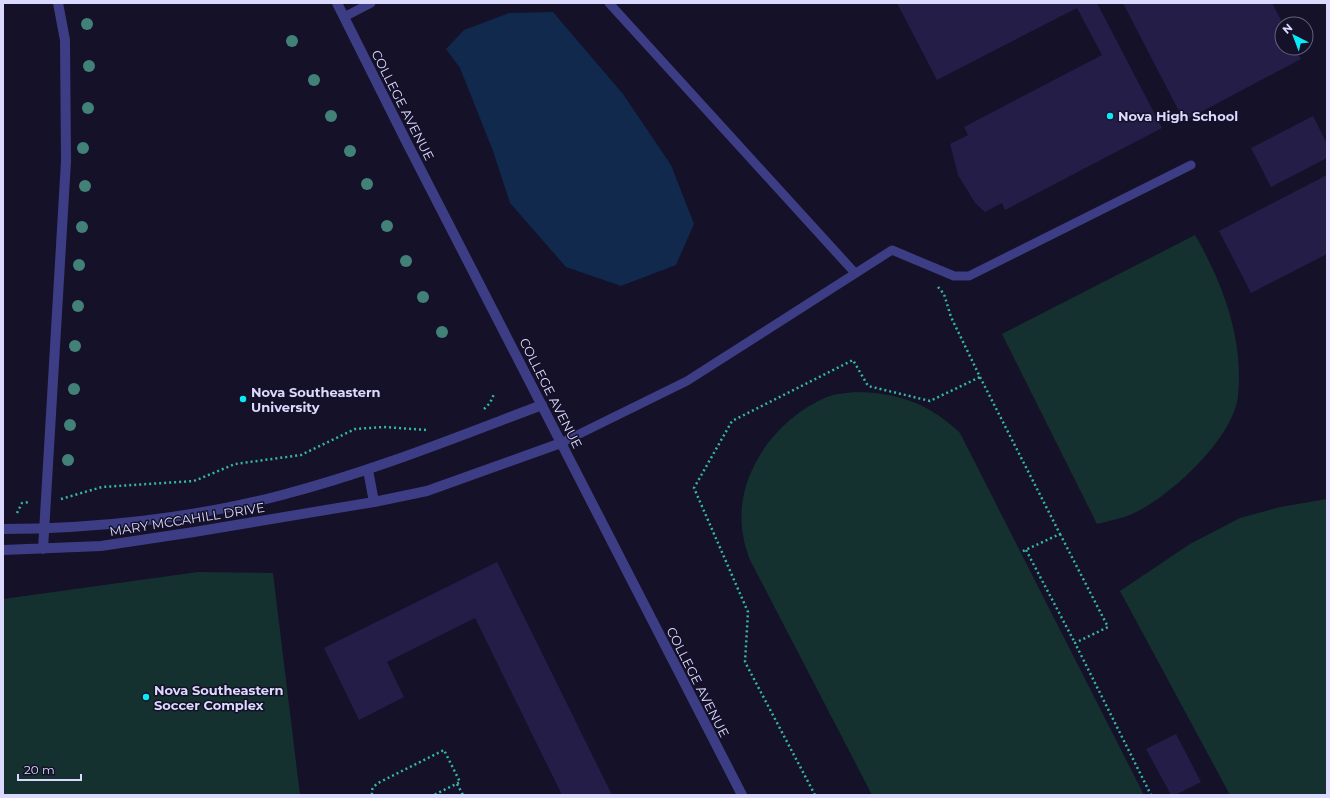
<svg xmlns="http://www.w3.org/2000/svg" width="1330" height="798" font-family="Montserrat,sans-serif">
  <rect width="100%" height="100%" fill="#141128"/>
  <!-- green -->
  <path fill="#14312f" d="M1195 235C1223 283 1244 340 1238 396 1234 438 1169 498 1132 514 1121 519 1108 521 1097 524L1002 334Z
    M854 392C896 392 929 403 960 433L1144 795H872L750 560C748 554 745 547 744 540 730 480 774 419 827 397 835 394 846 393 854 392Z
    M1327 499V795H1230L1120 591 1190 544 1240 518 1280 507Z
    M198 572 273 573 300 795H3V599Z"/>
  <!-- water -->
  <path fill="#10294c" d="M553 12 623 94 671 165 694 224 676 265 621 286 566 267 510 203 493 151 460 68 446 49 464 30 509 13Z"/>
  <!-- building -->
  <path fill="#241d48" d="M897 3H1097L1162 128 1005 210 1002 203 985 212 975 203 958 175 950 144 968 135 964 127 1102 55 1077 8 937 80Z
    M1123 3H1272L1283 24 1282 48H1295L1301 59 1184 121Z
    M1313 116 1327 144V158L1271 187 1251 148Z
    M1327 175V254L1251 293 1219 231Z
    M497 562 612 795H562L475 618 387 662 404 697 359 720 324 648Z
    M1176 734 1201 782 1175 795H1171L1146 749Z"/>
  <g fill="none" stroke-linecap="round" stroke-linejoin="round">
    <!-- path -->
    <path stroke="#34b6a9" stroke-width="2.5" stroke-dasharray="2 3" stroke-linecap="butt" d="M938 287 944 294 951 317 980 377 1060 534 1021 552
      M484 409 490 403 494 394
      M61 499 102 487 194 481 235 464 301 455 355 429 384 427 427 430
      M17 513 22 503 30 502
      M1060 534 1108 627 1075 643 1151 795
      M1026 550 1075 643
      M457 784 463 795
      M372 795C371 788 374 786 380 782L444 750 460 782 434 795
      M815 795 745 662 748 612 694 488 732 421 853 360 868 386 930 401 980 377"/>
    <!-- service -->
    <path stroke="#3d3d85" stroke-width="9" d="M609 3 855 273
      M344 17 371 3
      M561 443 687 381 892 250 954 276H969L1191 165"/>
    <!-- minor -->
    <path stroke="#3d3d85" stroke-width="10" d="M368 470 374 502
      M3 529C92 529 196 518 282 495 371 472 457 437 542 405
      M43 549 66 161 65 40 58 3
      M3 550 101 546 194 532 374 502 427 491 561 443"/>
    <!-- tertiary -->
    <path stroke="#3d3d85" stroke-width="10" d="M337 3 407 143 742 795"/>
  </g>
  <!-- trees -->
  <g fill="#418178">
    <circle cx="87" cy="24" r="6"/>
    <circle cx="292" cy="41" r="6"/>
    <circle cx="89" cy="66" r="6"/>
    <circle cx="314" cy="80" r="6"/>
    <circle cx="88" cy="108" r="6"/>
    <circle cx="331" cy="116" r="6"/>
    <circle cx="83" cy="148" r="6"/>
    <circle cx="350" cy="151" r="6"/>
    <circle cx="367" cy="184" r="6"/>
    <circle cx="85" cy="186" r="6"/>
    <circle cx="387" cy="226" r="6"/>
    <circle cx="82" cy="227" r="6"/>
    <circle cx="406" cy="261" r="6"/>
    <circle cx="79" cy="265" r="6"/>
    <circle cx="423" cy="297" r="6"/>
    <circle cx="78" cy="306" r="6"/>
    <circle cx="442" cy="332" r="6"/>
    <circle cx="75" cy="346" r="6"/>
    <circle cx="74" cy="389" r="6"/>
    <circle cx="70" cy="425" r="6"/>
    <circle cx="68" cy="460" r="6"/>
  </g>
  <!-- markers -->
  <g fill="#0be9f7" stroke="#141128" stroke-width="1.5">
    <circle cx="1110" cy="116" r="4"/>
    <circle cx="243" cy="399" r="4"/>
    <circle cx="146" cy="697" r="4"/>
  </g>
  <g text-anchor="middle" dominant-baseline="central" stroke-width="3" stroke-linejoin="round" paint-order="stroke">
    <!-- street labels -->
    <g font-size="13" fill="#dbd9fe" stroke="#141128">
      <text transform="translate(403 105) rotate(63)">COLLEGE AVENUE</text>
      <text transform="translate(551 393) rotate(63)">COLLEGE AVENUE</text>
      <text transform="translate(187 519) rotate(-9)">MARY MCCAHILL DRIVE</text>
      <text transform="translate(698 682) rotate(63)">COLLEGE AVENUE</text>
    </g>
    <!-- poi labels -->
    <g font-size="13" font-weight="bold" fill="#dbd9fe" stroke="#141128" text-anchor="start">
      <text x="1118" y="116">Nova High School</text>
      <text x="251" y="392">Nova Southeastern<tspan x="251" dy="15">University</tspan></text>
      <text x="154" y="690">Nova Southeastern<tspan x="154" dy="15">Soccer Complex</tspan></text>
    </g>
  </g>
  <!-- border -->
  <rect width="1330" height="798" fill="none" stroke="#dbd9fe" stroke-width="8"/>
  <!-- north arrow -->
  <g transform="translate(1294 36) rotate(318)"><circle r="19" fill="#141128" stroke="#64617e"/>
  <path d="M0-3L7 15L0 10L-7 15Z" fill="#0be9f7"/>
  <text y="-6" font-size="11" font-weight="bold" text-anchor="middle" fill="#dbd9fe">N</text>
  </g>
  <!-- scale -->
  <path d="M18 774v6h63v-6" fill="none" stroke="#dbd9fe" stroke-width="2"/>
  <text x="24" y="774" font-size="12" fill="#dbd9fe" stroke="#141128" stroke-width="3" paint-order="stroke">20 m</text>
</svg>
